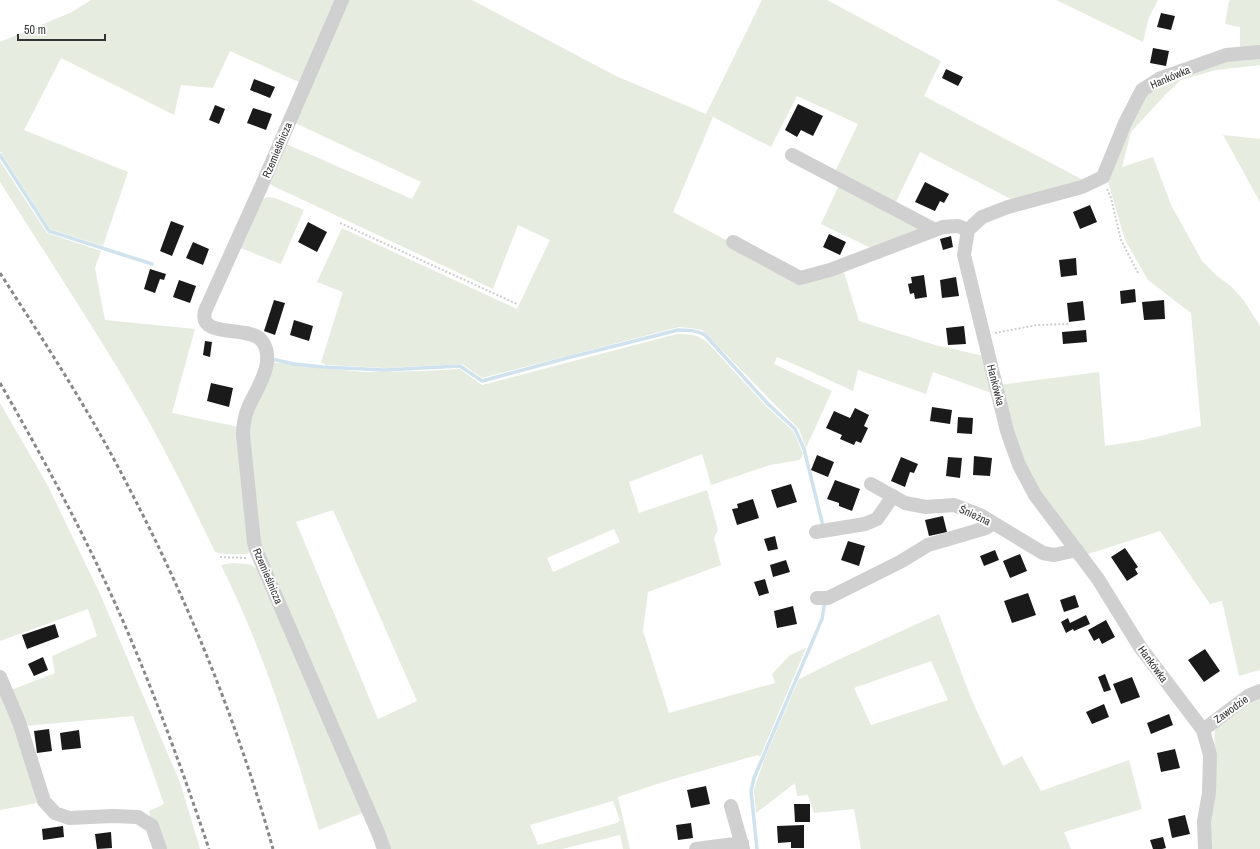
<svg xmlns="http://www.w3.org/2000/svg" width="1260" height="849" font-family="'Archivo Narrow',sans-serif">
  <rect width="100%" height="100%" fill="#fff"/>
  <!-- green -->
  <path fill="#e6ecdf" fill-rule="evenodd" d="M91 0H336L301 83 230 51 213 88 181 85 174 115 61 58 24 130 128 172 103 246 50 229 0 151V42L72 12Z
    M348 0H472L616 76 706 114 762 0H827L941 61 924 96 1085 181 1013 200 920 152 895 204 835 172 858 124 797 96 771 147 713 117 673 212 726 240V243L798 281 843 269 859 321 935 345 984 356 991 393 933 372 926 394 858 370 853 391 812 372 777 357 774 364 832 391 806 448 799 429 702 330 691 328 679 327 482 378 462 364 386 368 326 365 321 362 343 292 317 282 342 228 517 309 550 240 518 225 493 289 271 185 269 180 284 143 412 199 421 182 293 122Z
    M1056 0H1158L1149 17 1143 42Z
    M1231 0H1260V49L1240 50V27L1225 24 1229 1Z
    M1260 57V65L1216 70 1181 80 1165 95 1131 132 1122 167 1153 157 1171 205 1202 261 1217 276 1232 287 1244 301 1260 326V670L1239 676 1222 601 1210 604 1160 531 1085 555 1041 495 1025 466 999 385 1099 372 1105 446 1143 440 1201 426 1191 313 1148 280 1125 240 1108 182V173L1144 97 1155 88 1229 59Z
    M1223 135 1260 139V202Z
    M0 161 47 233 101 251 95 268 105 320 195 329 172 413 239 427 241 467 249 552 247 554H225L215 552C192 504 169 457 143 411 98 333 48 258 0 182Z
    M840 183 926 230 875 250 821 224Z
    M267 197 275 198 304 210 281 264 238 247 262 199Z
    M677 334C691 334 696 334 707 342L766 406 793 431 796 437 803 454 800 460 770 465 711 485 702 454 629 482 639 513 707 490 718 530 714 538 721 565 648 592 643 631 669 713 775 683 772 674 790 655 806 648 760 757 758 755C711 768 664 781 618 797L630 849H623L620 835 562 849H388L262 556 247 436 250 416 271 362 363 372 422 371 460 369 482 385ZM333 510 417 701 378 719 296 522ZM614 529 620 542 553 572 547 558ZM613 801 620 820 617 823 538 845 530 825Z
    M0 403 48 486 101 596 181 785 200 849H162L151 822 149 811 164 804 133 716 25 726 11 690 55 673 52 656 97 636 88 609 0 641Z
    M232 563 249 564 258 569 365 812 319 830C291 740 263 649 221 565Z
    M939 614 973 703 1003 766 1022 756 1041 791 1129 760 1142 809 1064 832 1071 849H861L854 809 814 813 808 795 797 796 795 783 756 813 754 790 764 760 799 679 842 658ZM931 661 948 700 871 725 854 688Z
    M0 688 24 751 37 803 0 810Z
    M1260 695V849H1211L1210 840 1215 727Z"/>
  <g fill="none" stroke-linecap="round" stroke-linejoin="round">
    <!-- stream -->
    <path stroke="#cfe2ee" stroke-width="3.5" d="M0 155 49 231 152 264
      M271 358 272 359 294 364 323 367 384 370 460 366 482 381 567 358 678 330C688 330 697 330 705 335L768 404 795 429 804 449 823 526
      M757 849 751 791 754 778 822 619 825 601"/>
  </g>
  <!-- building -->
  <path fill="#1a1a1a" d="M1161 13 1175 16 1171 30 1157 27Z
    M1153 48 1169 51 1166 66 1150 63Z
    M946 69 963 77 958 86 942 78Z
    M254 79 275 87 270 98 250 90Z
    M798 104 823 116 813 136 801 130 797 137 785 130Z
    M215 105 225 109 219 124 209 120Z
    M253 108 272 114 266 130 247 123Z
    M925 182 949 194 944 203 940 201 935 211 915 202Z
    M1090 205 1097 222 1080 229 1073 212Z
    M171 221 184 226 172 256 160 251Z
    M308 222 327 232 317 252 298 242Z
    M829 234 846 242 840 255 823 247Z
    M951 236 953 247 943 250 940 239Z
    M193 242 209 249 203 265 186 258Z
    M1076 258 1077 275 1061 277 1059 260Z
    M150 269 166 274 164 280 160 279 155 293 144 289Z
    M924 275 927 297 915 299 914 293 910 294 908 284 912 283 911 277Z
    M956 277 959 296 942 298 940 280Z
    M179 280 196 286 190 303 173 297Z
    M1135 289 1136 302 1121 304 1120 291Z
    M274 300 285 303 275 335 264 331Z
    M1164 300 1165 319 1144 320 1142 302Z
    M1083 301 1085 320 1069 322 1067 303Z
    M294 320 313 326 309 341 290 335Z
    M964 326 966 344 948 345 946 328Z
    M1086 330 1087 342 1063 344 1062 332Z
    M205 341 212 342 210 357 203 355Z
    M211 383 233 388 229 407 207 401Z
    M932 407 952 410 950 424 930 421Z
    M855 408 869 415 864 426 868 428 861 443 856 441 854 445 840 439 842 435 826 428 834 411 850 418Z
    M958 417 973 418 972 434 957 433Z
    M817 455 834 462 828 477 811 470Z
    M974 456 992 458 990 476 973 475Z
    M901 457 918 464 914 473 910 472 905 487 891 481Z
    M948 457 962 458 960 478 946 476Z
    M835 480 860 489 852 511 839 506V503L827 499Z
    M791 484 797 502 777 508 771 490Z
    M753 499 759 518 737 525 732 509 738 508 737 504Z
    M943 516 947 532 929 536 925 520Z
    M775 536 778 549 768 551 764 539Z
    M848 541 865 546 859 566 841 560Z
    M1125 548 1138 567 1135 569 1138 574 1127 581 1111 557Z
    M995 550 999 560 984 566 980 556Z
    M1020 554 1027 571 1010 578 1003 561Z
    M786 560 790 572 773 577 770 565Z
    M765 579 769 593 759 596 754 582Z
    M1028 593 1036 615 1012 623 1004 601Z
    M1075 595 1079 607 1064 612 1060 600Z
    M793 606 797 624 777 628 774 611Z
    M1086 615 1090 624 1074 631 1073 629 1066 633 1061 622 1068 618 1070 623Z
    M1106 620 1115 637 1102 644 1099 638 1094 641 1088 630Z
    M55 624 59 637 27 649 22 635Z
    M1205 649 1220 671 1204 682 1188 660Z
    M43 657 48 670 34 676 28 664Z
    M1105 674 1111 690 1104 692 1098 677Z
    M1132 677 1140 697 1121 704 1113 684Z
    M1104 704 1109 717 1092 724 1086 712Z
    M1169 714 1173 725 1151 734 1147 723Z
    M49 729 52 751 37 753 34 731Z
    M79 730 81 748 62 750 60 733Z
    M1175 749 1180 768 1161 772 1157 753Z
    M706 786 710 804 691 808 687 790Z
    M794 804H810V822H795Z
    M1185 815 1190 834 1172 838 1168 819Z
    M691 823 693 838 678 840 676 825Z
    M804 825V848H791V842L778 843 777 826Z
    M63 826 64 837 43 840 42 829Z
    M111 832 112 848 97 849 95 834Z
    M1163 837 1166 848 1162 849H1153L1150 840Z"/>
  <g fill="none" stroke-linecap="round" stroke-linejoin="round">
    <!-- path -->
    <path stroke="#cdcdcd" stroke-width="2" stroke-dasharray="2 2" stroke-linecap="butt" d="M1107 189 1111 198 1121 240 1138 273
      M340 223 517 304
      M995 333 1037 325 1068 324
      M220 557 246 558"/>
    <!-- minor -->
    <path stroke="#d0d0d0" stroke-width="14" d="M342 0 261 187 205 311C198 340 250 324 262 341 277 362 256 389 248 408 245 416 243 426 243 435L254 542 256 550 379 835 384 849
      M792 155 935 230
      M733 242 800 278 830 270 943 227 958 226 968 230
      M871 484 905 503 926 507 954 505 980 515 1043 553 1054 555 1077 550
      M816 532 865 524 877 519 893 496
      M817 598H828L900 562 928 545 986 528 993 523
      M0 677 19 722 44 801 55 813 69 818 113 816 138 817 152 826 160 849
      M1203 730 1248 696 1260 691
      M731 806 743 849
      M696 849 742 843
      M1205 849 1204 821 1209 793 1210 755 1203 730 1140 647 1098 579 1035 495 1019 465 1007 431 964 255 968 230 982 217 1008 207 1082 187 1103 177 1125 123 1142 90 1161 78 1226 55 1260 52"/>
    <!-- rail -->
    <path stroke="#888" stroke-width="3" stroke-dasharray="4 3" stroke-linecap="butt" d="M0 273C45 343 91 413 129 488 189 603 238 724 273 849
      M0 383C43 458 84 533 119 612 153 689 182 769 209 849"/>
  </g>
  <g text-anchor="middle" dominant-baseline="central" stroke-width="4" stroke-linejoin="round" paint-order="stroke">
    <!-- street labels -->
    <g font-size="11" fill="#333" stroke="#fff">
      <text transform="translate(1170 77) rotate(-23)">Hankówka</text>
      <text transform="translate(277 150) rotate(-67)">Rzemieślnicza</text>
      <text transform="translate(996 385) rotate(76)">Hankówka</text>
      <text transform="translate(975 515) rotate(25)">Śnieżna</text>
      <text transform="translate(268 576) rotate(67)">Rzemieślnicza</text>
      <text transform="translate(1153 664) rotate(54)">Hankówka</text>
      <text transform="translate(1231 709) rotate(-36)">Zawodzie</text>
    </g>
  </g>
  <!-- scale -->
  <path d="M18 34v6h87v-6" fill="none" stroke="#333333" stroke-width="2"/>
  <text x="24" y="34" font-size="12" fill="#333333" stroke="#ffffff" stroke-width="3" paint-order="stroke">50 m</text>
</svg>
